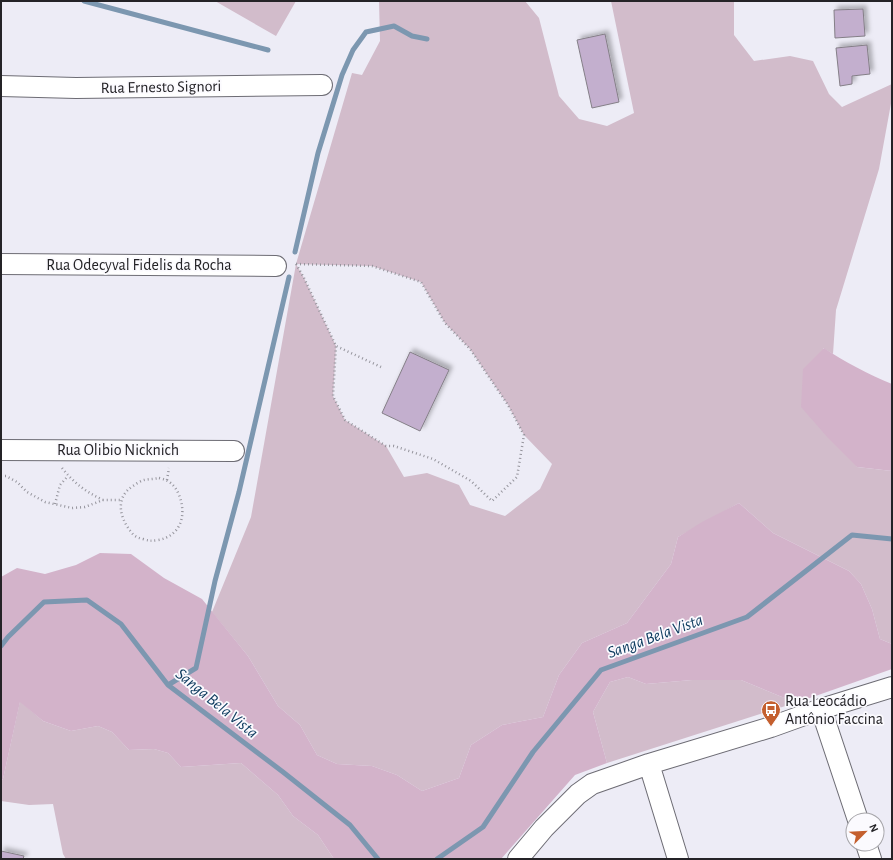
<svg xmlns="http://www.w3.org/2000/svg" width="893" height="860" font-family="'Alegreya Sans',sans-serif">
  <defs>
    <filter id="shadow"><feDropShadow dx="3.5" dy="-3.5" stdDeviation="2" flood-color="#0004"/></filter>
  </defs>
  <rect width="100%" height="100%" fill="#edecf6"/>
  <!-- green -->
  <path fill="#d2bccb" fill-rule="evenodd" d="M215 1H296L276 36Z
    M379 1H525L539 18 559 96 579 119 607 126 634 113 611 1H734V35L754 61 790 56 813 61 829 94 842 107 892 84V98L879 169 836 310 833 354 823 348 857 467 892 471V644L880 639 872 609 861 584 849 571 773 533 739 503 678 537 671 564 627 623 582 643 559 675 543 717 502 725 471 745 459 778 422 791 397 775 372 766 337 764 317 755 300 725 278 706 248 656 212 612 251 517 296 264 352 73 362 75 380 41ZM296 264 372 266 421 282 445 323 470 349 508 405 524 435 552 464 540 489 505 516 470 505 459 485 427 473 404 477 386 446 345 420 333 396 336 346 304 278Z
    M628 677 646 684 692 680H741L782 697 807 699 607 763 593 712 610 682Z
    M20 701 43 721 71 731 98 726 112 732 129 750 154 749 168 753 181 767 241 763 278 795 293 816 318 835 334 859H66L63 854 53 804 29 805 1 801V781L3 779Z"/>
  <!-- forest -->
  <path fill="#d3b3ca" d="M824 348C845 362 868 374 892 384V471L857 467 828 438 801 407 803 369Z
    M739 503 773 533 849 571 861 584 872 609 880 639 892 644V669L807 699 782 697 741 680H692L646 684 628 677 610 682 593 712 607 763 575 775 501 859H334L318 835 293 816 278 795 241 763 181 767 168 753 154 749 129 750 112 732 98 726 71 731 43 721 20 702 3 779 1 781V577L17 568 45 574 76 565 100 553 131 554 164 578 202 599 248 656 278 706 300 725 317 755 337 764 372 766 397 775 422 791 459 778 471 745 502 725 543 717 559 675 582 643 627 623 671 564 678 537 702 522Z"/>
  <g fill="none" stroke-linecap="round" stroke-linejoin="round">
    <!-- stream -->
    <path stroke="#7c97b0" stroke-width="5" d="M84 1 268 50
      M295 252 318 153 342 75 353 50 366 32 394 26 412 36 427 39
      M1 646 8 637 44 602 87 600 121 624 168 685 283 772 350 825 378 859
      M168 685 196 668 215 581 239 492 289 277
      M437 859 483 827 533 752 601 670 747 617 852 535 892 539"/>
  </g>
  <!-- building -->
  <path fill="#c3afce" stroke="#847f87" filter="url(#shadow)" d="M863 9 865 36 835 38 834 10Z
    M605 34 619 102 592 108 577 40Z
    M867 45 870 74 852 76V84L840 86 836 48Z
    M410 352 449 370 420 431 382 413Z
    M1 851 24 856 23 859H1Z"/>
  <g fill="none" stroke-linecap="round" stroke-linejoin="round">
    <!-- minor casing -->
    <g stroke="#6d6c74" stroke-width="22">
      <path id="minor" d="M1 86 76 88 322 85
        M1 264 276 266
        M1 450 234 451
        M821 709 858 820
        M649 764 678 859
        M866 844 871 859
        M518 859 544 828 578 794 592 784 649 764 771 727 821 709 892 687"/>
    </g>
    <!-- path -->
    <path stroke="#96959d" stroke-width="2.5" stroke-dasharray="1 3" stroke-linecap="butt" d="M296 264 372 266 421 282 445 323 470 349 508 405 524 435 517 477 492 501 471 481 433 459 394 446H386L345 420 333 396 336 346
      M296 264 304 278 336 346 381 367
      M62 468C74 483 86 492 103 500
      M1 476H6L17 482 27 492 45 502 72 508 85 507 103 500H121
      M159 478C169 480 175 485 179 495 187 515 181 536 158 540 152 541 149 541 143 539 139 538 135 537 132 533 120 519 114 498 133 486 136 484 140 481 144 480 149 479 154 479 159 478Z
      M167 480 169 468
      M55 504 60 485 68 476"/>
    <!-- minor -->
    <use href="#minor" stroke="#fff" stroke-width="20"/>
  </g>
  <!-- icons -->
  <defs>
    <g id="bus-pin" transform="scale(1)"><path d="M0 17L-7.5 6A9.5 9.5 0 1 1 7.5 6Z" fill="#c45f2e" stroke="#fbfafe"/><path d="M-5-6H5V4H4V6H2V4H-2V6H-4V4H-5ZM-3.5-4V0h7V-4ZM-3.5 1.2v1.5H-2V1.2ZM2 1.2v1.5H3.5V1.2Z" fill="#fff"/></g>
  </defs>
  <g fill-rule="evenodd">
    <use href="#bus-pin" x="771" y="710"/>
  </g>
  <g text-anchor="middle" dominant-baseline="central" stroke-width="3.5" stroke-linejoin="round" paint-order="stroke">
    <!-- street labels -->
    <g font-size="16" fill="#242327" stroke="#fbfafe">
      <text transform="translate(161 87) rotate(-1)">Rua Ernesto Signori</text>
      <text x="139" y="265">Rua Odecyval Fidelis da Rocha</text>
      <text x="118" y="450">Rua Olibio Nicknich</text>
    </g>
    <!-- poi labels -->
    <g font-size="16" fill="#242327" stroke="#fbfafe" text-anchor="start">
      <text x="785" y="701">Rua Leocádio<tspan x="785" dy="18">Antônio Faccina</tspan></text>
    </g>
    <!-- water labels -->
    <g font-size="17" font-style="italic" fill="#0c3a5e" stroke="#fbfafe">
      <text transform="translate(655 636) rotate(-20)">Sanga Bela Vista</text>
      <text transform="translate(217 703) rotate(39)">Sanga Bela Vista</text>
    </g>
  </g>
  <!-- border -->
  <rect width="893" height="860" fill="none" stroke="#242327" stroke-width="4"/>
  <!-- north arrow -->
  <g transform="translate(865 832) rotate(66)"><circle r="19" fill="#fbfafe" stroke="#a5a4a8"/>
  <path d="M0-3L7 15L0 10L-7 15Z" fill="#c45f2e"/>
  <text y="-6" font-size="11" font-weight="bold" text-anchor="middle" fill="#242327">N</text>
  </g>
</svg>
